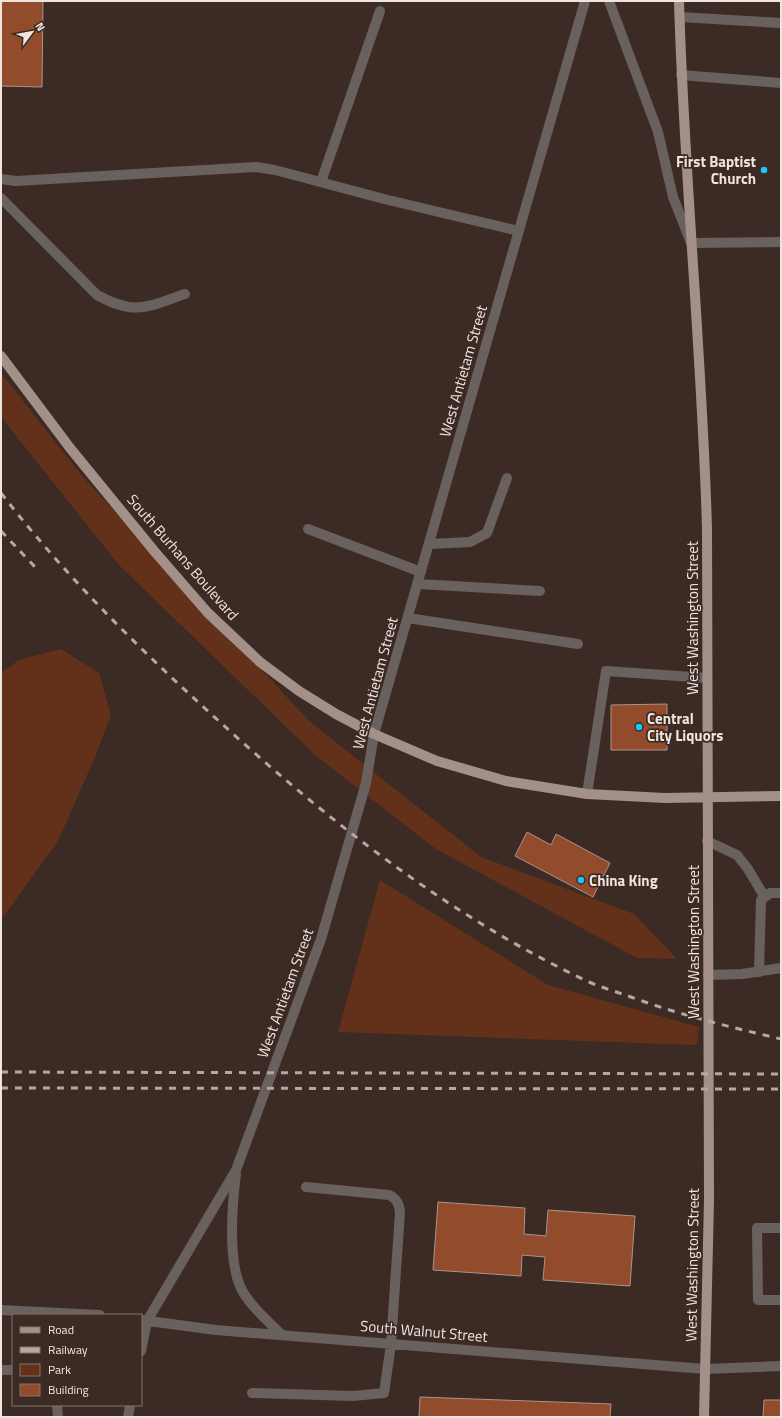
<svg xmlns="http://www.w3.org/2000/svg" width="782" height="1418" font-family="'Titillium Web',sans-serif">
  <rect width="100%" height="100%" fill="#3c2b24"/>
  <!-- green -->
  <path fill="#63311a" d="M1 373 83 477 309 721 481 857 634 914 677 959 637 958 436 849 315 755 119 565 1 417Z
    M61 649 99 673 111 715 95 757 58 841 1 920V673L19 660Z
    M380 880 548 985 699 1027 697 1045 338 1032Z"/>
  <!-- building -->
  <path fill="#924b2b" stroke="#aa948b" d="M1 1H43L42 87 1 86Z
    M667 704V750H611V705Z
    M527 832 551 845 556 834 610 863 593 897 515 856Z
    M438 1202 525 1208 524 1234 546 1236 548 1210 635 1216 630 1286 543 1280 545 1257 522 1255 521 1276 433 1270Z
    M420 1397 611 1404 610 1417H419Z
    M764 1400H781V1417H763Z"/>
  <g fill="none" stroke-linecap="round" stroke-linejoin="round">
    <!-- minor -->
    <path stroke="#69615d" stroke-width="10" d="M609 1 658 132 673 197 691 243 781 242
      M680 17 781 23
      M681 75 781 83
      M1 179 16 181 256 167 275 170 384 199 519 231
      M321 182 380 11
      M1 198 97 295C135 316 147 307 185 294
      M308 529 421 572
      M429 544 470 542 487 533 507 478
      M418 584 540 591
      M408 618 578 644
      M587 794 606 671 707 678
      M707 841 737 855 748 869 764 896
      M759 972 761 900 770 893H781
      M708 975 742 974 781 968
      M236 1174C232 1205 228 1258 240 1286 247 1303 269 1322 282 1335
      M781 1228H757L758 1300H781
      M1 1310 100 1315
      M141 1320 216 1330 705 1369 781 1366
      M141 1351 147 1321 236 1170 321 939 366 783 374 734 585 1
      M1 1370H13
      M252 1393 353 1396 384 1393 391 1344 400 1212C399 1204 397 1199 389 1195L306 1187
      M57 1405 58 1417
      M128 1417 130 1405"/>
    <!-- major -->
    <path stroke="#a29089" stroke-width="10" d="M679 1C684 177 702 352 707 528L709 1200 704 1417
      M1 356 70 448 155 552 208 613 260 662 299 691 336 714 374 734 437 761 506 781 587 794 665 798 781 796"/>
    <!-- rail -->
    <path stroke="#b5a7a1" stroke-width="3" stroke-dasharray="7 7" stroke-linecap="butt" d="M1 493C63 573 134 644 209 712 323 817 448 916 589 982 603 988 617 992 631 997 680 1015 730 1027 781 1039
      M1 531 36 568
      M1 1072 781 1074
      M1 1088 781 1089"/>
  </g>
  <!-- markers -->
  <g fill="#15cafb" stroke="#3c2b24" stroke-width="1.5">
    <circle cx="764" cy="170" r="4"/>
    <circle cx="639" cy="727" r="4"/>
    <circle cx="581" cy="880" r="4"/>
  </g>
  <g text-anchor="middle" dominant-baseline="central" stroke-width="3.5" stroke-linejoin="round" paint-order="stroke">
    <!-- poi labels -->
    <g font-size="15" font-weight="bold" fill="#f0e4df" stroke="#3c2b24" text-anchor="start">
      <text x="756" y="161" text-anchor="end">First Baptist<tspan x="756" dy="17">Church</tspan></text>
      <text x="647" y="718">Central<tspan x="647" dy="17">City Liquors</tspan></text>
      <text x="589" y="880">China King</text>
    </g>
    <!-- street labels -->
    <g font-size="15" fill="#f0e4df" stroke="#3c2b24">
      <text transform="translate(463 371) rotate(-74)">West Antietam Street</text>
      <text transform="translate(183 557) rotate(49)">South Burhans Boulevard</text>
      <text transform="translate(692 618) rotate(-90)">West Washington Street</text>
      <text transform="translate(375 683) rotate(-75)">West Antietam Street</text>
      <text transform="translate(693 942) rotate(-90)">West Washington Street</text>
      <text transform="translate(285 993) rotate(-70)">West Antietam Street</text>
      <text transform="translate(692 1265) rotate(-89)">West Washington Street</text>
      <text transform="translate(424 1331) rotate(5)">South Walnut Street</text>
    </g>
  </g>
  <!-- border -->
  <rect width="782" height="1418" fill="none" stroke="#f0e4df" stroke-width="4"/>
  <!-- legend -->
  <rect x="12" y="1314" width="130" height="92" fill="#3c2b24" stroke="#84756f"/>
  <rect x="20" y="1327" width="20" height="6" fill="#a29089" stroke="#84756f"/>
  <text x="48" y="1334" font-size="12" fill="#f0e4df">Road</text>
  <rect x="20" y="1347" width="20" height="6" fill="#b5a7a1" stroke="#84756f"/>
  <text x="48" y="1354" font-size="12" fill="#f0e4df">Railway</text>
  <rect x="20" y="1364" width="20" height="12" fill="#63311a" stroke="#84756f"/>
  <text x="48" y="1374" font-size="12" fill="#f0e4df">Park</text>
  <rect x="20" y="1384" width="20" height="12" fill="#924b2b" stroke="#84756f"/>
  <text x="48" y="1394" font-size="12" fill="#f0e4df">Building</text>
  <!-- north arrow -->
  <g transform="translate(32 32) rotate(58)" stroke="#3c2b24" stroke-width="3" paint-order="stroke">
  <path d="M0-3L7 15L0 10L-7 15Z" fill="#f0e4df"/>
  <text y="-6" font-size="11" font-weight="bold" text-anchor="middle" fill="#f0e4df">N</text>
  </g>
</svg>
